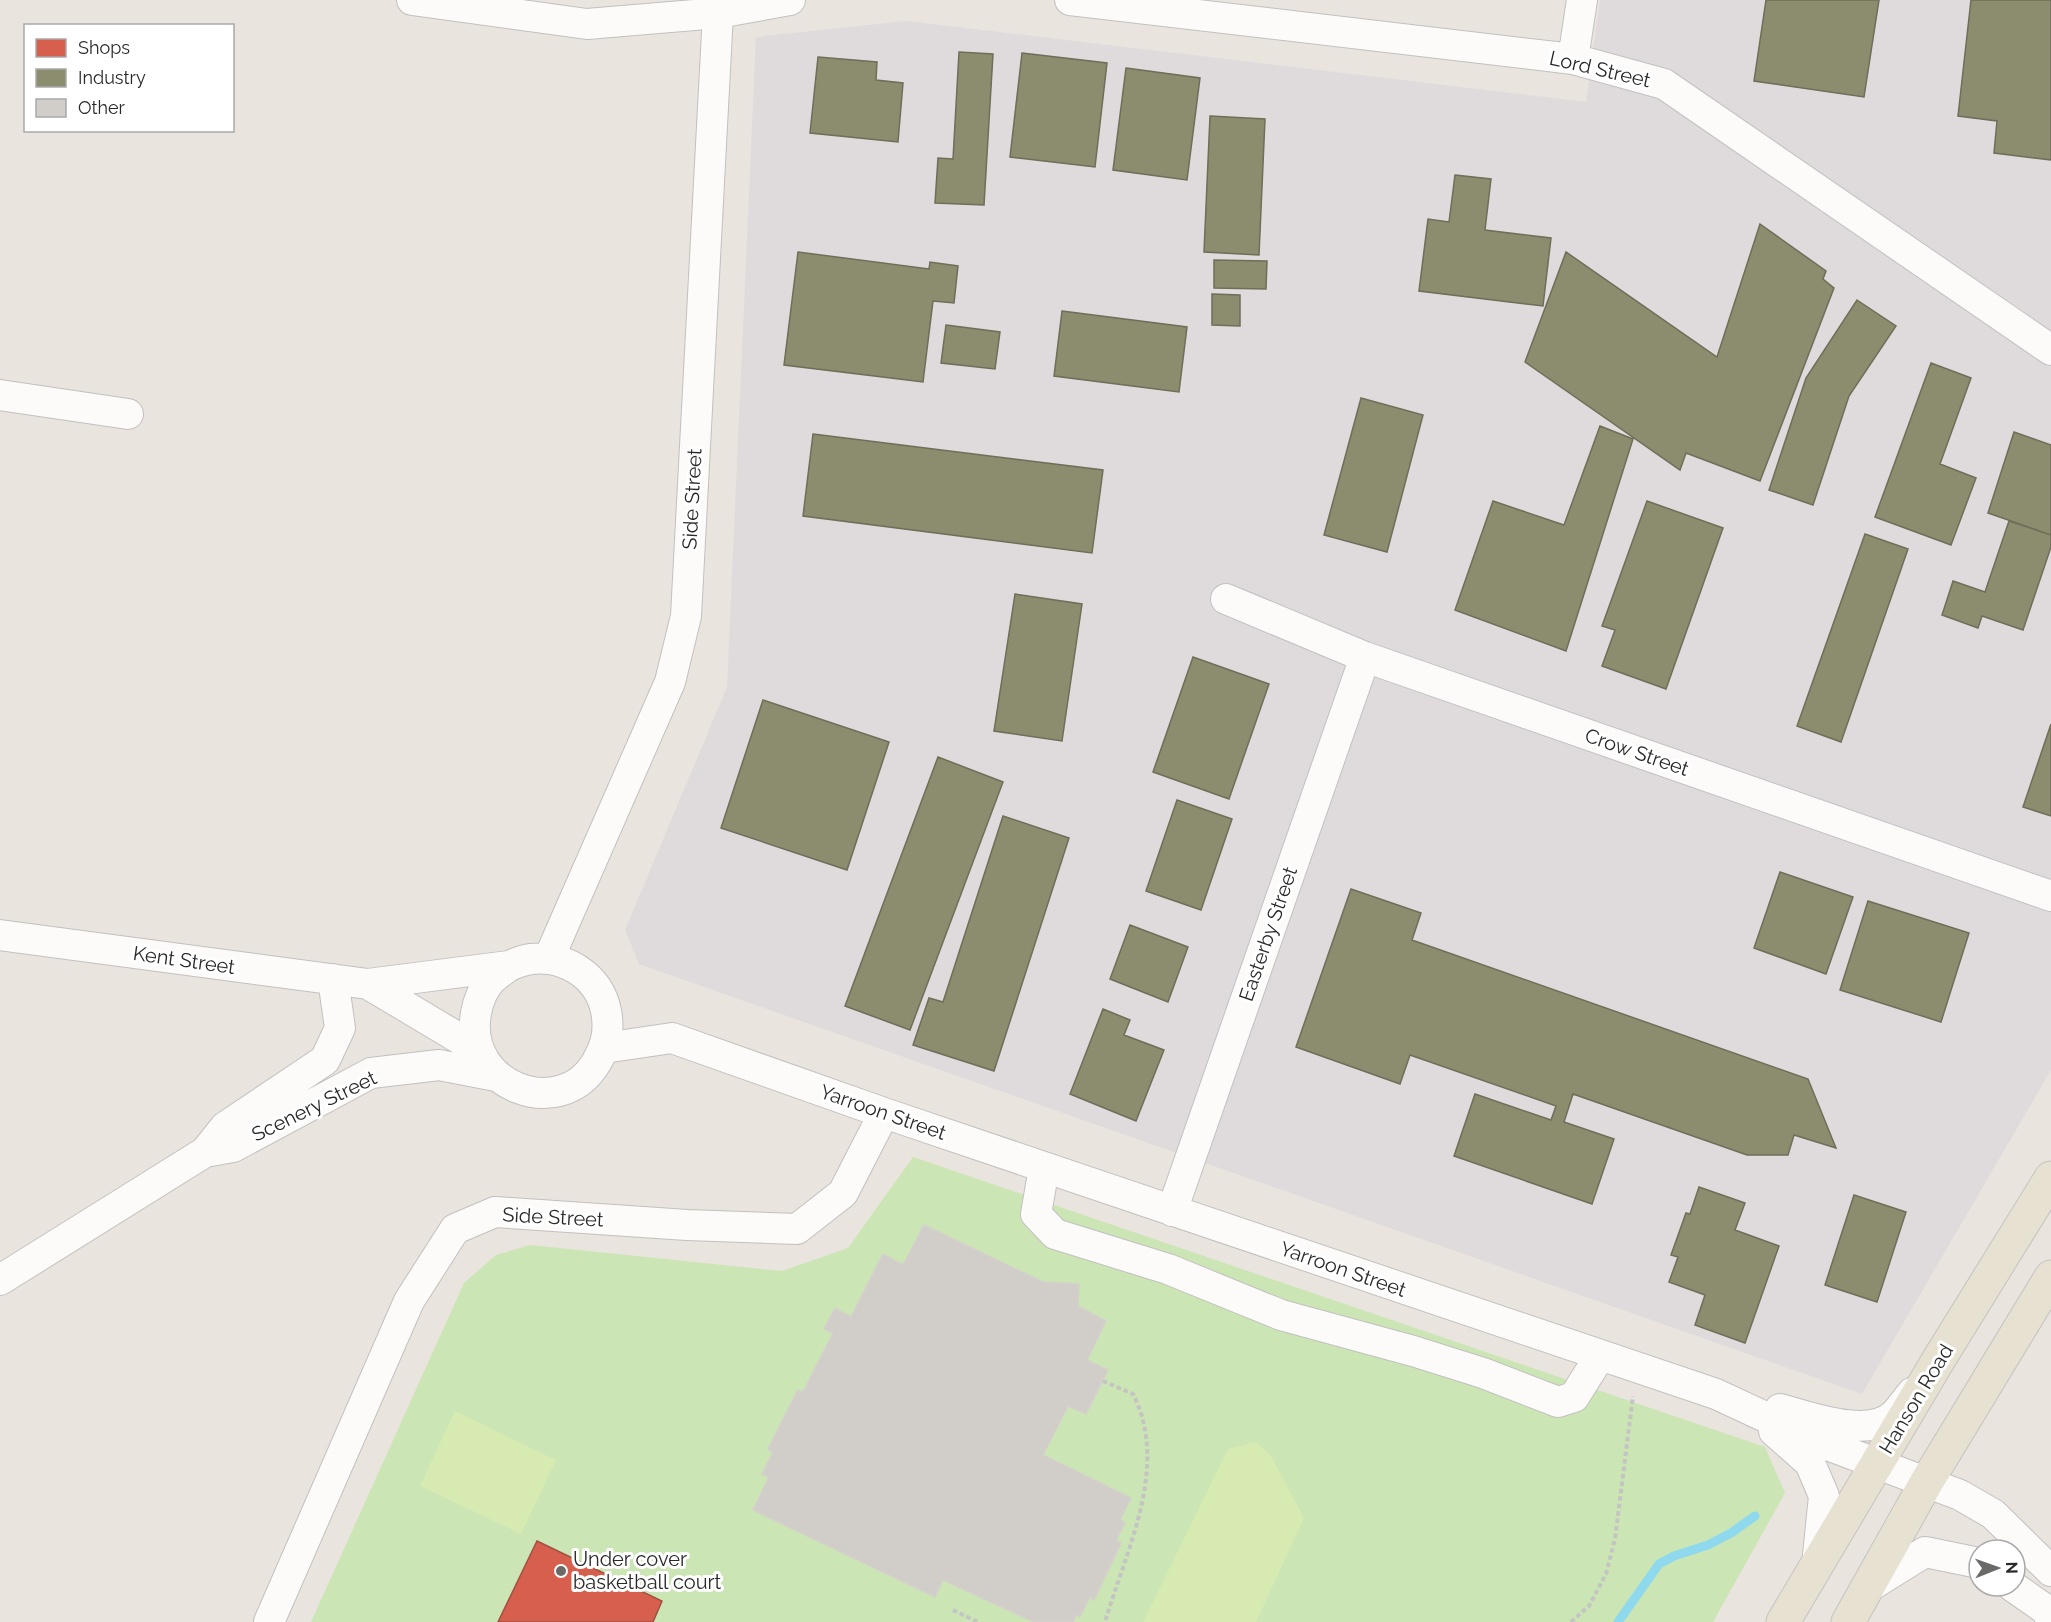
<svg xmlns="http://www.w3.org/2000/svg" width="2051" height="1622" font-family="Raleway,sans-serif">
  <rect width="100%" height="100%" fill="#e9e4de"/>
  <!-- industrial -->
  <path fill="#dfdbdd" d="M1600 0H2051V1070L1862 1394 639 964 625 930 727 687 756 37 906 21 1586 102Z"/>
  <!-- green -->
  <path fill="#cbe5b5" d="M913 1157 1765 1447 1785 1493 1713 1622H311L464 1283 496 1255 530 1245 782 1271 848 1248Z"/>
  <!-- pitch -->
  <path fill="#d7eab2" d="M455 1411 556 1460 521 1534 420 1486Z
    M1256 1442 1271 1456 1304 1518 1256 1622H1143L1228 1449Z"/>
  <!-- shops -->
  <path fill="#d6604d" stroke="#a25042" stroke-width="1.5" d="M537 1541 662 1601 653 1622H498Z"/>
  <!-- industry -->
  <path fill="#8c8c6e" stroke="#6e6e59" stroke-width="1.5" d="M1766 0H1879L1864 97 1754 81Z
    M1971 0H2051V160L1994 153 1997 121 1958 116Z
    M959 52 993 54 984 205 935 203 938 158 953 159Z
    M1022 53 1107 63 1095 167 1010 157Z
    M818 57 877 62 876 80 903 83 898 142 810 133Z
    M1126 68 1200 78 1187 180 1113 170Z
    M1210 116 1265 119 1259 255 1204 252Z
    M1455 175 1491 179 1485 230 1551 238 1543 306 1419 291 1428 219 1449 222Z
    M1760 224 1826 271 1823 279 1834 288 1760 481 1686 453 1680 470 1525 362 1566 252 1717 357Z
    M798 252 929 269 930 262 958 266 954 303 933 301 923 382 784 365Z
    M1214 260 1267 261 1266 289 1214 288Z
    M1212 294 1240 295V326L1212 325Z
    M1857 300 1896 326 1849 396 1813 505 1769 490 1806 378Z
    M1062 311 1187 327 1179 392 1054 376Z
    M946 325 1000 332 995 369 941 363Z
    M1931 363 1971 378 1940 464 1976 478 1951 545 1875 517Z
    M1361 398 1423 415 1387 552 1324 535Z
    M1600 426 1633 439 1566 651 1455 610 1493 501 1564 525Z
    M2014 432 2051 445V535L1988 513Z
    M813 434 1103 470 1092 553 803 516Z
    M1647 501 1723 528 1666 689 1602 666 1615 630 1602 626Z
    M2009 521 2051 535V547L2023 630 1982 616 1978 628 1942 615 1953 581 1985 592Z
    M1865 534 1908 549 1841 742 1797 726Z
    M1015 594 1082 604 1062 741 994 731Z
    M1193 657 1269 684 1229 799 1153 772Z
    M763 700 889 742 847 870 721 828Z
    M2051 724V816L2023 807Z
    M938 757 1003 782 910 1030 845 1006Z
    M1177 800 1232 819 1201 910 1146 891Z
    M1003 816 1069 838 994 1071 913 1045 929 998 943 1002Z
    M1780 872 1853 897 1826 974 1754 948Z
    M1351 889 1421 913 1412 940 1808 1079 1836 1148 1794 1135 1788 1155H1747L1573 1094 1564 1122 1614 1139 1592 1204 1454 1156 1475 1094 1551 1120 1556 1106 1410 1055 1400 1084 1296 1047Z
    M1868 901 1969 933 1941 1022 1840 990Z
    M1130 925 1188 947 1168 1002 1110 979Z
    M1103 1009 1130 1020 1124 1035 1164 1050 1136 1121 1070 1094Z
    M1699 1187 1745 1203 1735 1230 1779 1246 1745 1343 1695 1325 1705 1295 1669 1282 1678 1257 1671 1255 1686 1213 1690 1214Z
    M1854 1195 1906 1212 1877 1302 1825 1285Z"/>
  <g fill="none" stroke-linecap="round" stroke-linejoin="round">
    <!-- stream -->
    <path stroke="#8ed9ee" stroke-width="9" d="M1618 1622 1659 1564 1674 1556 1708 1545 1731 1533 1755 1516"/>
  </g>
  <!-- building -->
  <path fill="#d1ceca" stroke="#d4d0cb" stroke-width="1.5" d="M924 1225 1043 1282 1079 1284 1078 1306 1106 1321 1087 1360 1108 1370 1086 1414 1068 1406 1043 1455 1131 1498 1120 1520 1125 1523 1116 1540 1121 1543 1094 1600 1090 1597 1080 1617 1076 1615 1073 1622H1034L943 1580 935 1597 753 1510 769 1477 762 1474 773 1452 768 1449 798 1390 803 1392 833 1333 824 1329 835 1308 851 1317 883 1254 903 1265Z"/>
  <g fill="none" stroke-linecap="round" stroke-linejoin="round">
    <!-- minor casing -->
    <g stroke="#c2c0c0" stroke-width="32">
      <path id="minor" d="M412 0 587 24 718 13 790 0
        M1070 0 1573 59 1664 84 2051 350
        M1573 59 1582 0
        M0 395 128 414
        M1226 599 1365 657 2051 896
        M0 935 368 984 509 966C516 963 523 960 531 959 565 955 599 976 606 1011 610 1031 606 1046 596 1063 560 1123 463 1086 476 1013 478 1002 483 989 491 980 496 975 503 971 509 966
        M549 958 670 682 686 616 718 13 720 0
        M368 984 477 1049
        M604 1048 672 1038 884 1113 1716 1394 1817 1441 1960 1495 1993 1514 2051 1571
        M205 1152 233 1147 371 1073 439 1065 496 1076
        M1044 1168 1036 1214 1055 1234 1168 1269 1281 1315 1413 1351 1483 1373 1558 1402 1574 1397 1600 1356
        M1172 1211 1365 657
        M0 1280 205 1152 225 1127 325 1060 340 1028 333 979
        M1780 1409C1811 1417 1868 1439 1894 1415 1900 1409 1906 1400 1912 1393
        M1774 1431 1810 1463 1824 1496 1817 1565
        M2012 1586 2045 1609 2051 1618
        M1867 1588 1925 1552 1979 1563
        M269 1622 409 1301 455 1229 495 1212 687 1225 797 1229 843 1193 884 1113"/>
    </g>
    <!-- major casing -->
    <g stroke="#c4c3c0" stroke-width="35">
      <path id="major" d="M1783 1622 1939 1359 2051 1178
        M1848 1622 1926 1483 2051 1277"/>
    </g>
    <!-- path -->
    <path stroke="#c4c4c3" stroke-width="4" stroke-dasharray="4.5 3" stroke-linecap="butt" d="M1103 1381 1133 1394C1170 1467 1126 1550 1105 1622
      M953 1610 978 1622
      M1571 1622 1589 1606 1606 1574 1615 1539 1633 1396"/>
    <!-- minor -->
    <use href="#minor" stroke="#fcfbfa" stroke-width="30"/>
    <!-- major -->
    <use href="#major" stroke="#e7e1d2" stroke-width="33"/>
  </g>
  <!-- markers -->
  <circle fill="#6c6a68" stroke="#fff" stroke-width="2" cx="561" cy="1571" r="6"/>
  <g text-anchor="middle" dominant-baseline="central" stroke-width="6" stroke-linejoin="round" paint-order="stroke">
    <!-- street labels -->
    <g font-size="20" fill="#292929" stroke="#fff">
      <text transform="translate(1600 69) rotate(13)">Lord Street</text>
      <text transform="translate(692 499) rotate(-87)">Side Street</text>
      <text transform="translate(1637 752) rotate(19)">Crow Street</text>
      <text transform="translate(1268 934) rotate(-71)">Easterby Street</text>
      <text transform="translate(184 960) rotate(8)">Kent Street</text>
      <text transform="translate(314 1106) rotate(-26)">Scenery Street</text>
      <text transform="translate(883 1112) rotate(19)">Yarroon Street</text>
      <text transform="translate(553 1217) rotate(3)">Side Street</text>
      <text transform="translate(1343 1269) rotate(19)">Yarroon Street</text>
      <text transform="translate(1916 1399) rotate(-59)">Hanson Road</text>
    </g>
    <!-- poi labels -->
    <g font-size="20" fill="#292929" stroke="#fff" text-anchor="start">
      <text x="573" y="1559">Under cover<tspan x="573" dy="23">basketball court</tspan></text>
    </g>
  </g>
  <!-- legend -->
  <rect x="24" y="24" width="210" height="108" fill="#ffffff" stroke="#a9a9a9" stroke-width="1.5"/>
  <rect x="36" y="39" width="30" height="18" fill="#d6604d" stroke="#a9a9a9" stroke-width="1.5"/>
  <text x="78" y="54" font-size="18" fill="#292929">Shops</text>
  <rect x="36" y="69" width="30" height="18" fill="#8c8c6e" stroke="#a9a9a9" stroke-width="1.5"/>
  <text x="78" y="84" font-size="18" fill="#292929">Industry</text>
  <rect x="36" y="99" width="30" height="18" fill="#d1ceca" stroke="#a9a9a9" stroke-width="1.5"/>
  <text x="78" y="114" font-size="18" fill="#292929">Other</text>
  <!-- north arrow -->
  <g transform="translate(1997 1568) rotate(89)"><circle r="28" fill="#ffffff" stroke="#a9a9a9" stroke-width="1.5"/>
  <path d="M0-4.5L10 22L0 15L-10 22Z" fill="#6c6a68"/>
  <text y="-9" font-size="16" font-weight="bold" text-anchor="middle" fill="#292929">N</text>
  </g>
</svg>
